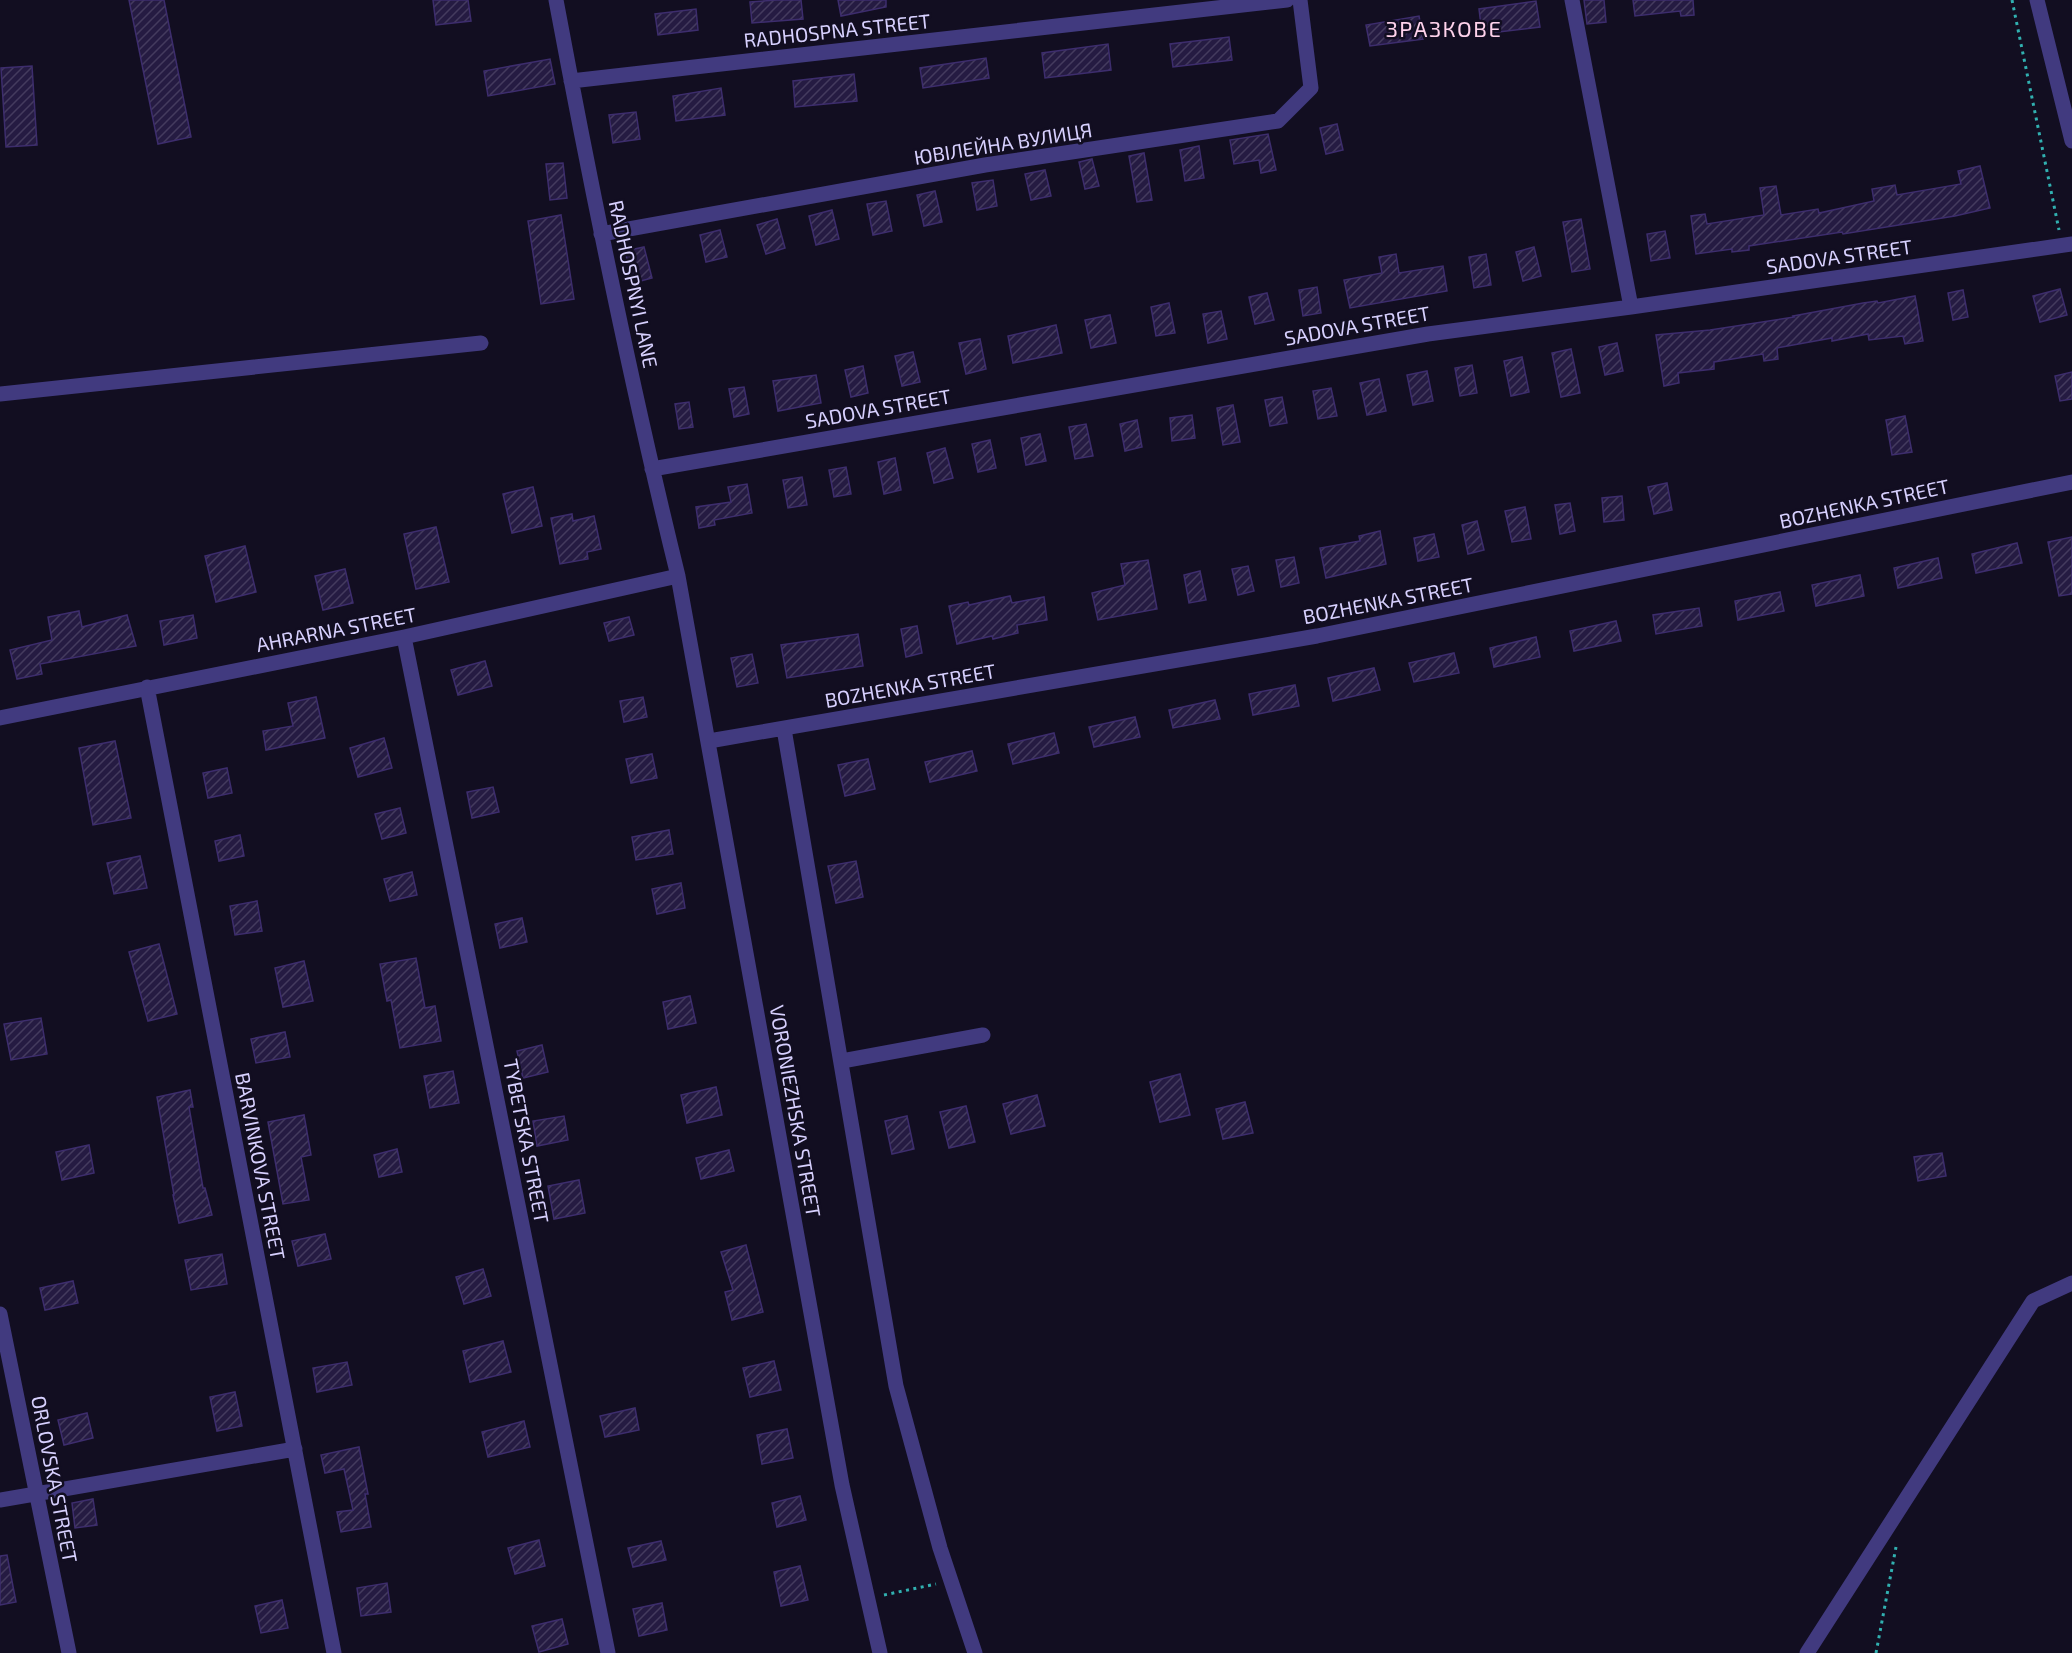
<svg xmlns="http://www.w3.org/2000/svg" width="2072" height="1653" font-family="'Exo 2',sans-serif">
  <defs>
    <pattern id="building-hatch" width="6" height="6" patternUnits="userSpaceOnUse" patternTransform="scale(1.5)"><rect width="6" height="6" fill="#251b42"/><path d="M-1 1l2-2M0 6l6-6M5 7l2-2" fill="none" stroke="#443b5e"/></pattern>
  </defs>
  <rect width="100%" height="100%" fill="#120e21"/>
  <!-- building -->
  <path fill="url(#building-hatch)" stroke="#3d2d6d" stroke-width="1.5" d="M129 0H164L191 137 158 144Z
    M433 0H468L471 21 436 25Z
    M777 0H801L803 19 752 23 750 2Z
    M838 0H886V7L841 16Z
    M1584 0H1604L1606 22 1587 24Z
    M1633 0H1693L1694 15 1681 16 1680 11 1635 16Z
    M1536 1 1540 27 1482 34 1479 9Z
    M696 9 698 30 658 35 655 14Z
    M1419 16 1423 39 1370 46 1366 25Z
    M1229 37 1232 60 1173 67 1170 44Z
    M1108 44 1111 70 1045 78 1042 53Z
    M986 58 989 78 923 88 920 68Z
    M550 59 555 84 488 96 484 71Z
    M32 66 37 145 6 147 1 68Z
    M854 74 857 101 795 107 793 81Z
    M721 88 725 115 676 121 673 96Z
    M636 112 640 139 613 143 609 115Z
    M1337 124 1343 150 1326 154 1320 128Z
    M1268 134 1276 170 1261 173 1259 160 1234 164 1230 140Z
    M1199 146 1204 178 1185 181 1180 150Z
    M1144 153 1152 200 1137 202 1129 156Z
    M1092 159 1099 186 1085 189 1079 162Z
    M563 163 567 198 550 200 546 164Z
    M1980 166 1990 208 1955 216 1843 234 1842 232 1749 246V250L1732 252V249L1696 254 1691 216 1705 214 1707 224 1764 215 1760 188 1776 186 1781 215 1818 209 1819 213 1874 201 1872 189 1895 185 1897 195 1961 184 1958 171Z
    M1045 170 1051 196 1031 200 1025 174Z
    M993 180 997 206 977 210 972 183Z
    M935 191 942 222 924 226 917 195Z
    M886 201 892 231 873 235 867 204Z
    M832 210 839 239 816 245 809 216Z
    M561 215 574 299 541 304 528 221Z
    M777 219 785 248 766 254 757 225Z
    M1581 219 1590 269 1572 272 1563 222Z
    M720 230 727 257 706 262 700 235Z
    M1665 231 1670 258 1651 261 1647 234Z
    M644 247 652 278 633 283 625 251Z
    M1534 247 1541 276 1523 281 1516 252Z
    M1396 254 1399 273 1443 266 1447 291 1350 308 1344 280 1382 273 1379 257Z
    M1486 254 1491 285 1474 288 1469 257Z
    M1317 287 1321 313 1303 316 1299 290Z
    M2060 289 2067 315 2040 322 2033 296Z
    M1963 290 1968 317 1953 320 1948 293Z
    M1267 293 1274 320 1255 324 1249 297Z
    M1915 296 1923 341 1905 344 1903 336 1869 340 1868 334 1832 341V338L1777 348 1778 359 1764 361 1763 354 1714 362V369L1678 373 1679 383 1664 386 1656 335 1710 330 1794 317 1793 316 1863 303 1877 301 1878 303Z
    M1169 303 1175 333 1156 336 1151 307Z
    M1221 311 1227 339 1208 343 1203 314Z
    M1110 315 1116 343 1091 348 1085 320Z
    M1056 325 1062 353 1013 363 1008 336Z
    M980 339 986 369 966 374 959 343Z
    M1617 343 1623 371 1605 375 1599 347Z
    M1571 349 1580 393 1561 397 1552 353Z
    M913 352 920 382 902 386 895 356Z
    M1522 357 1529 392 1511 396 1504 361Z
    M1472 365 1477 393 1460 396 1455 368Z
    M863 366 868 393 851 397 845 370Z
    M1427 371 1433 401 1413 405 1407 375Z
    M2072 372V399L2060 401 2055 376Z
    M816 375 821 403 778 411 773 381Z
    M1379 379 1386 411 1367 415 1360 383Z
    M744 387 749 414 734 417 729 389Z
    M1331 388 1337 416 1318 419 1313 391Z
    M1282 397 1287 423 1270 426 1265 400Z
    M689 402 693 427 679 429 675 404Z
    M1233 405 1240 442 1223 445 1217 408Z
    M1192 415 1195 438 1172 441 1170 418Z
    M1905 416 1912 452 1892 455 1886 420Z
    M1137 420 1142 447 1125 451 1120 424Z
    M1086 424 1093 456 1075 459 1069 427Z
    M1040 434 1046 461 1026 465 1021 438Z
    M990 440 996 468 978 472 972 444Z
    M945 448 953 478 934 483 927 453Z
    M895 458 901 490 884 494 878 462Z
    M846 467 851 494 834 497 829 470Z
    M802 477 807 505 788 508 783 480Z
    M1667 483 1672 510 1654 514 1648 487Z
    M747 484 752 513 714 520 715 525 699 528 696 507 731 502 728 487Z
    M533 487 542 526 512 533 503 494Z
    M1622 496 1624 520 1604 522 1602 498Z
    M1570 503 1575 531 1560 534 1555 505Z
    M1525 507 1531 539 1512 542 1505 511Z
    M572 514 573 521 594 516 601 549 587 552 588 559 560 564 551 518Z
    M1477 521 1484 550 1468 554 1462 525Z
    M436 527 449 582 416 589 404 534Z
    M1380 531 1386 564 1326 578 1320 548 1360 541 1359 536Z
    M1434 534 1439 557 1418 561 1414 538Z
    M2072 537V594L2059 596 2048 542Z
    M2017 543 2022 563 1976 573 1972 554Z
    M245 546 256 592 216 602 205 556Z
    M1294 557 1299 583 1281 587 1276 560Z
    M1938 558 1942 578 1898 588 1894 568Z
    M1148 560 1157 609 1098 620 1092 593 1125 585 1121 564Z
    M1248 566 1254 591 1238 595 1232 569Z
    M345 569 353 603 323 610 315 576Z
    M1200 571 1206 600 1189 603 1184 575Z
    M1860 575 1864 596 1816 606 1812 585Z
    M1780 592 1784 611 1738 620 1735 601Z
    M1010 596 1012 603 1044 597 1047 620 1017 625 1018 633 993 639 992 636 957 644 949 606 968 602 969 605Z
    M1699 608 1702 626 1656 634 1653 615Z
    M79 611 82 627 127 615 136 646 40 664 42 674 17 679 10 650 52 640 48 617Z
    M193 615 197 638 164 645 160 621Z
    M629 617 634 635 609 641 604 623Z
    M1616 621 1621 641 1574 651 1570 631Z
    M917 626 922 653 906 657 901 629Z
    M858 634 863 666 787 678 781 645Z
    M1536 637 1540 657 1494 667 1490 648Z
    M1454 653 1459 673 1414 682 1409 663Z
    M752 654 758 683 737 687 731 658Z
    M485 661 492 686 458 695 451 670Z
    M1374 668 1380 690 1333 701 1328 678Z
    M1295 685 1299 706 1253 715 1249 694Z
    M316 697 325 738 266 750 263 731 293 726 288 703Z
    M643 697 647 717 624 722 620 701Z
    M1215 700 1220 719 1173 728 1169 710Z
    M1135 717 1140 737 1094 747 1089 727Z
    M1054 733 1059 753 1013 764 1008 744Z
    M384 738 392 768 358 777 350 748Z
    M115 741 131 818 93 825 79 748Z
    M972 751 977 771 930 782 925 762Z
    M652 754 657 778 631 783 626 759Z
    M868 759 875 789 845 796 838 765Z
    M227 768 232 793 208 798 203 773Z
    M493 787 499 812 472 818 467 792Z
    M400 808 406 833 382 839 375 814Z
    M669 830 673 854 636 860 632 837Z
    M240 835 244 856 219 861 215 841Z
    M140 856 147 888 114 894 107 863Z
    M856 861 863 897 836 903 828 866Z
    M412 872 417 895 390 901 384 879Z
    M681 883 685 908 657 914 652 889Z
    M257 901 262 931 235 935 230 906Z
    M522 918 527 942 500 948 495 924Z
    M159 944 177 1014 148 1021 129 952Z
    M416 958 425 1008 435 1006 441 1041 400 1048 391 1000 387 1001 380 964Z
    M304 961 313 1001 283 1007 275 968Z
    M690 996 696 1023 668 1029 663 1002Z
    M41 1018 47 1054 11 1060 4 1024Z
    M285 1032 290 1057 256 1063 251 1039Z
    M542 1045 548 1072 523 1078 517 1051Z
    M453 1071 459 1103 430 1108 424 1076Z
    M1180 1074 1190 1115 1160 1122 1150 1082Z
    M716 1087 722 1115 687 1123 681 1095Z
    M190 1090 193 1107H189L203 1188H205L212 1215 179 1223 173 1195H174L157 1097Z
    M1037 1095 1045 1126 1011 1134 1003 1104Z
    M1245 1102 1253 1133 1223 1139 1216 1109Z
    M966 1106 975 1142 949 1148 940 1112Z
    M304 1115 311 1155 301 1157 309 1200 283 1204 268 1122Z
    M564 1116 568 1140 537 1146 533 1121Z
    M907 1116 914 1149 892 1154 885 1121Z
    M89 1145 94 1173 62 1180 56 1152Z
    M397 1149 402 1172 379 1177 374 1155Z
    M729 1150 734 1171 701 1179 696 1158Z
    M1942 1153 1946 1176 1918 1181 1914 1157Z
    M579 1180 585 1213 554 1219 548 1186Z
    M325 1234 331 1259 298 1266 292 1241Z
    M746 1245 763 1312 732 1320 725 1292 733 1290 721 1252Z
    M222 1254 227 1284 191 1290 185 1260Z
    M483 1269 491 1296 464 1304 456 1277Z
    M73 1281 78 1303 45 1310 40 1288Z
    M503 1341 511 1372 470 1382 463 1351Z
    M774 1361 781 1390 750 1397 743 1368Z
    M347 1362 352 1385 317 1392 313 1368Z
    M235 1392 242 1426 217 1431 210 1397Z
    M635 1408 639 1430 605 1437 600 1416Z
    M87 1413 93 1438 64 1445 58 1420Z
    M524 1421 530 1447 488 1457 482 1432Z
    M787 1429 793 1458 762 1464 757 1435Z
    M359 1447 368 1494H365L371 1527 341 1532 337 1512 353 1510 344 1469 325 1473 321 1455Z
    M800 1496 806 1520 777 1527 772 1503Z
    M93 1499 97 1525 75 1528 72 1503Z
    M539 1540 545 1566 515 1574 508 1548Z
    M661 1541 666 1560 633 1567 628 1548Z
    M7 1555 16 1602 0 1605V1556Z
    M800 1566 808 1600 781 1606 774 1572Z
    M387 1583 391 1612 361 1616 357 1588Z
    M282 1600 288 1628 261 1633 255 1606Z
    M662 1603 667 1630 639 1636 633 1609Z
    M562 1619 568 1644 539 1652 532 1626Z"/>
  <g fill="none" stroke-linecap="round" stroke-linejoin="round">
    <!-- path -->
    <path stroke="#31b0b0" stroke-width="3" stroke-dasharray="3 4.5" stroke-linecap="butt" d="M2012 0 2059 230
      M884 1595 936 1584
      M1876 1653 1896 1547"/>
    <!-- street -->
    <path stroke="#413a7f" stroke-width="15" d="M556 0C592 193 631 385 678 576L842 1485 880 1653
      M1572 0 1631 307
      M2037 0 2072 141
      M571 81 1287 0
      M601 234 985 165 1278 121 1311 88 1300 0
      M0 394 481 343
      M652 469 1428 334 1631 307 2072 244
      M404 637 608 1653
      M147 687 334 1653
      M0 718 404 637 678 576
      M784 729 896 1386 940 1548 975 1653
      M709 741 1317 636 2072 482
      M842 1061 983 1035
      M0 1314 69 1653
      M0 1500 295 1449
      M1807 1653 2033 1301 2072 1283"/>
  </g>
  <g text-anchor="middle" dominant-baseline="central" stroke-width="5" stroke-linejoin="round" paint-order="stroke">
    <!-- street labels -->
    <g font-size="20" fill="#d7d0fe" stroke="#120e21">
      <text transform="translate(837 30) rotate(-6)">RADHOSPNA STREET</text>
      <text transform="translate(1003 143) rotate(-9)">ЮВІЛЕЙНА ВУЛИЦЯ</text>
      <text transform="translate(1839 256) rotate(-8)">SADOVA STREET</text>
      <text transform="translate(634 284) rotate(78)">RADHOSPNYI LANE</text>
      <text transform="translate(1357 325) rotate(-10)">SADOVA STREET</text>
      <text transform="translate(878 408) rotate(-10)">SADOVA STREET</text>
      <text transform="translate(1864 503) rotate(-12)">BOZHENKA STREET</text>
      <text transform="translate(1388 600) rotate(-11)">BOZHENKA STREET</text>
      <text transform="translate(336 629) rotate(-11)">AHRARNA STREET</text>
      <text transform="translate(910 685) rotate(-10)">BOZHENKA STREET</text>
      <text transform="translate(796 1111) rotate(80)">VORONIEZHSKA STREET</text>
      <text transform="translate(527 1141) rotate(79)">TYBETSKA STREET</text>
      <text transform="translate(261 1166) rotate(79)">BARVINKOVA STREET</text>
      <text transform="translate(55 1479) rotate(79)">ORLOVSKA STREET</text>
    </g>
    <!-- quarter labels -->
    <g font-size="22" letter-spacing="1.5" fill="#fed2eb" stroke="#120e21">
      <text x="1444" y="28">ЗРАЗКОВЕ</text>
    </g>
  </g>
</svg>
